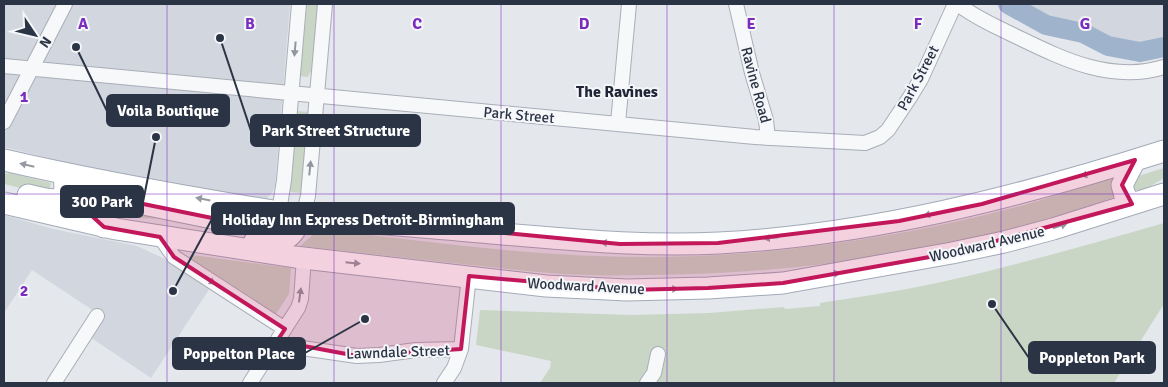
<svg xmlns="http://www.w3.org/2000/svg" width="1168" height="387" font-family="Signika,sans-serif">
  <rect width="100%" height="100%" fill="#e4e7ec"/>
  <!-- built -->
  <path fill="#d2d6de" d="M4 4H290L275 186 272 193 266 199H260L138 180 4 147Z
    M1008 4H1164V47L1140 52 1108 46 1084 33 1046 25Z
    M4 215 53 229 137 246 163 258 210 288 151 378 90 337 103 317 32 270 4 313Z"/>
  <!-- green -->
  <path fill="#c9d6c5" d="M307 4H319L313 67 308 77 300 76Z
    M297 111 309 112 301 193 289 192Z
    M1164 168V178L1144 190H1135L1132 185 1138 176Z
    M10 173 51 183 49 195 4 184V174Z
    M1112 177 1115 181 1118 196C968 250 806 274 648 275 627 275 606 276 586 275 544 274 502 268 461 264 408 258 354 252 300 246L319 229C411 239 503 253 596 256 737 262 888 242 1024 205 1053 197 1083 187 1112 177Z
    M113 204 232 225 255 223 279 225 276 237 168 219 109 217Z
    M1164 223V304L1114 383H540L550 368 551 361 476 345 480 310 632 315 709 313 784 307 785 309 820 306V303C857 297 895 292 932 284 1011 267 1087 245 1164 223Z
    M192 255 291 268 289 294 276 314H273L187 258Z"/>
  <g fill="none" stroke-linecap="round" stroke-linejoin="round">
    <!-- river -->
    <path stroke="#9fb4cc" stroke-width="20" d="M1008 4 1046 25 1083 33 1108 46 1140 52 1164 47"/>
    <!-- minor casing -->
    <g stroke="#a9aeb7" stroke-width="16">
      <path id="minor" d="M736 4 752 73 766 120 768 138
        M958 4C974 17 993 25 1011 34 1059 57 1109 84 1164 67
        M4 66 755 137 865 143 880 137 888 130 910 97 921 79 955 4
        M4 122 65 4
        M618 123 629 4
        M279 212 284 180 299 4
        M303 216 308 196 325 4
        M160 237 174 257 285 329
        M277 341 288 346 357 356 379 355 416 350 461 349
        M54 383 97 316
        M250 383 298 308 301 299 304 258
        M444 383 454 368 461 349 469 276
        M647 383 654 373 658 354"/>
    </g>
    <!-- primary casing -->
    <g stroke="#a3abb8" stroke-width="23">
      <path id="primary" d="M4 160C103 183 203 200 303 216 365 223 428 227 491 233 567 239 642 247 719 243 871 235 1019 197 1164 151
        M28 195C52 201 71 207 63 173
        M4 203 116 229 295 257 546 286 627 290 708 288 783 283 952 253 1004 242 1053 229 1164 194
        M1132 204 1125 196 1122 185 1135 160
        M104 227C100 224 94 220 92 215 87 204 99 197 109 197L217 219 250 210
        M255 240C284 245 290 241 303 216"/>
    </g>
    <!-- minor -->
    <use href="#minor" stroke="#f7f8fa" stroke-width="14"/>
    <!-- primary -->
    <use href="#primary" stroke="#fff" stroke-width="21"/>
  </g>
  <!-- one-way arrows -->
  <defs><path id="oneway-solid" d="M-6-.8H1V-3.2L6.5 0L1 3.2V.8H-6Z" transform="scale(1.25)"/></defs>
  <g fill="#9196a0">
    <use href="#oneway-solid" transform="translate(295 49) rotate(95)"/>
    <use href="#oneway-solid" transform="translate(310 168) rotate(-84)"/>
    <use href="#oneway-solid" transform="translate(209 280) rotate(33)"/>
    <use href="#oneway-solid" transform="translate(300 295) rotate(-82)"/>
  </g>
  <g fill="#959aa2">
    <use href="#oneway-solid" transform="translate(27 165) rotate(-167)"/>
    <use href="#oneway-solid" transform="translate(1088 174) rotate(164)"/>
    <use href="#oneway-solid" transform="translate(203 199) rotate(-169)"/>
    <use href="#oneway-solid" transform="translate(931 214) rotate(168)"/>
    <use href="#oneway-solid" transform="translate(1060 226) rotate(-17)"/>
    <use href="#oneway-solid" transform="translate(771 238) rotate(175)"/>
    <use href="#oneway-solid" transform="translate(608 243) rotate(-175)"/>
    <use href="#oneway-solid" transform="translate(353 263) rotate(6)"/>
    <use href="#oneway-solid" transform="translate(833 274) rotate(-10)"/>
    <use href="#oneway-solid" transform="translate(671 289) rotate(-1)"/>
  </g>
  <!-- marked area -->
  <path fill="#c2185b" fill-opacity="0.2" stroke="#c2185b" stroke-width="4" stroke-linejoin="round" d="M1135 160 1122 185 1132 204 952 253 783 283 708 288 627 290 469 276 461 349 357 356 277 341 285 329 174 257 160 237 104 227 92 216 95 200 109 197 217 219 255 209 620 244 718 243 899 221 982 204Z"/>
  <!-- grid -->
  <path fill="none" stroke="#7b2cbf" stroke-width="1" stroke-opacity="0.55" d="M167 4V383M334 4V383M501 4V383M667 4V383M834 4V383M1001 4V383M4 194H1164"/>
  <g text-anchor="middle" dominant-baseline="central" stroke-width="4" stroke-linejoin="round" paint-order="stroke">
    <!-- street labels -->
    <g font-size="15" fill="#2b3445" stroke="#f4f6f9">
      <text transform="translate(918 78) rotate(-62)">Park Street</text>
      <text transform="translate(756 85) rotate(75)">Ravine Road</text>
      <text transform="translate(519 115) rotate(5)">Park Street</text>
      <text transform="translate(987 244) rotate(-13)">Woodward Avenue</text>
      <text transform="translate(586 286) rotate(3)">Woodward Avenue</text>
      <text transform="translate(398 352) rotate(-2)">Lawndale Street</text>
    </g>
    <!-- neighbourhood labels -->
    <g font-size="16" font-weight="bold" fill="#1d2536" stroke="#f4f6f9">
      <text x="617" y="92">The Ravines</text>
    </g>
  </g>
  <g font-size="16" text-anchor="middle" font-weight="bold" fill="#7b2cbf" stroke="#f4f6f9" stroke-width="4" stroke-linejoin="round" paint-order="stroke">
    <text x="83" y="29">A</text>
    <text x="250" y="29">B</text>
    <text x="417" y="29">C</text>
    <text x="584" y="29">D</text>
    <text x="751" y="29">E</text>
    <text x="918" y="29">F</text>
    <text x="1085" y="29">G</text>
    <text x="24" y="102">1</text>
    <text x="24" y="296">2</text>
  </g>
  <!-- callouts -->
  <path fill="none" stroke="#2b3445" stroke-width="2" d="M76 47L107 111M220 38L251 131M156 137L143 202M173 291L212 219M365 319L305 353M992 304L1029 358"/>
  <g fill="#2b3445" stroke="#f4f6f9" stroke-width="2">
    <circle cx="76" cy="47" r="5"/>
    <circle cx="220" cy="38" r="5"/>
    <circle cx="156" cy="137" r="5"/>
    <circle cx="173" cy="291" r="5"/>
    <circle cx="365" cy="319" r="5"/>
    <circle cx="992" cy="304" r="5"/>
  </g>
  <g fill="#2b3445" stroke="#2b3445" stroke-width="2">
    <rect x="107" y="95" width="122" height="31" rx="5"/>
    <rect x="251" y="115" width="169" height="31" rx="5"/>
    <rect x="61" y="186" width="82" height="31" rx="5"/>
    <rect x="212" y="203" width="302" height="31" rx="5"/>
    <rect x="173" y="338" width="132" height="31" rx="5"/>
    <rect x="1029" y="342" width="126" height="31" rx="5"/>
  </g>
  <g font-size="16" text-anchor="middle" font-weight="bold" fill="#fff">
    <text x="168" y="116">Voila Boutique</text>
    <text x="336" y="136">Park Street Structure</text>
    <text x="102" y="207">300 Park</text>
    <text x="363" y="225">Holiday Inn Express Detroit-Birmingham</text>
    <text x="239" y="359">Poppelton Place</text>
    <text x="1092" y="363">Poppleton Park</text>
  </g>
  <!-- border -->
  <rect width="1168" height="387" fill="none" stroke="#2b3445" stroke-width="10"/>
  <!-- north arrow -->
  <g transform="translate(35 35) rotate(125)" stroke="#f4f6f9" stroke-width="4" paint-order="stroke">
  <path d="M0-4L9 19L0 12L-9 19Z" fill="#2b3445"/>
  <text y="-8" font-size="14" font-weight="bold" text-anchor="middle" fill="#2b3445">N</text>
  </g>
</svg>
